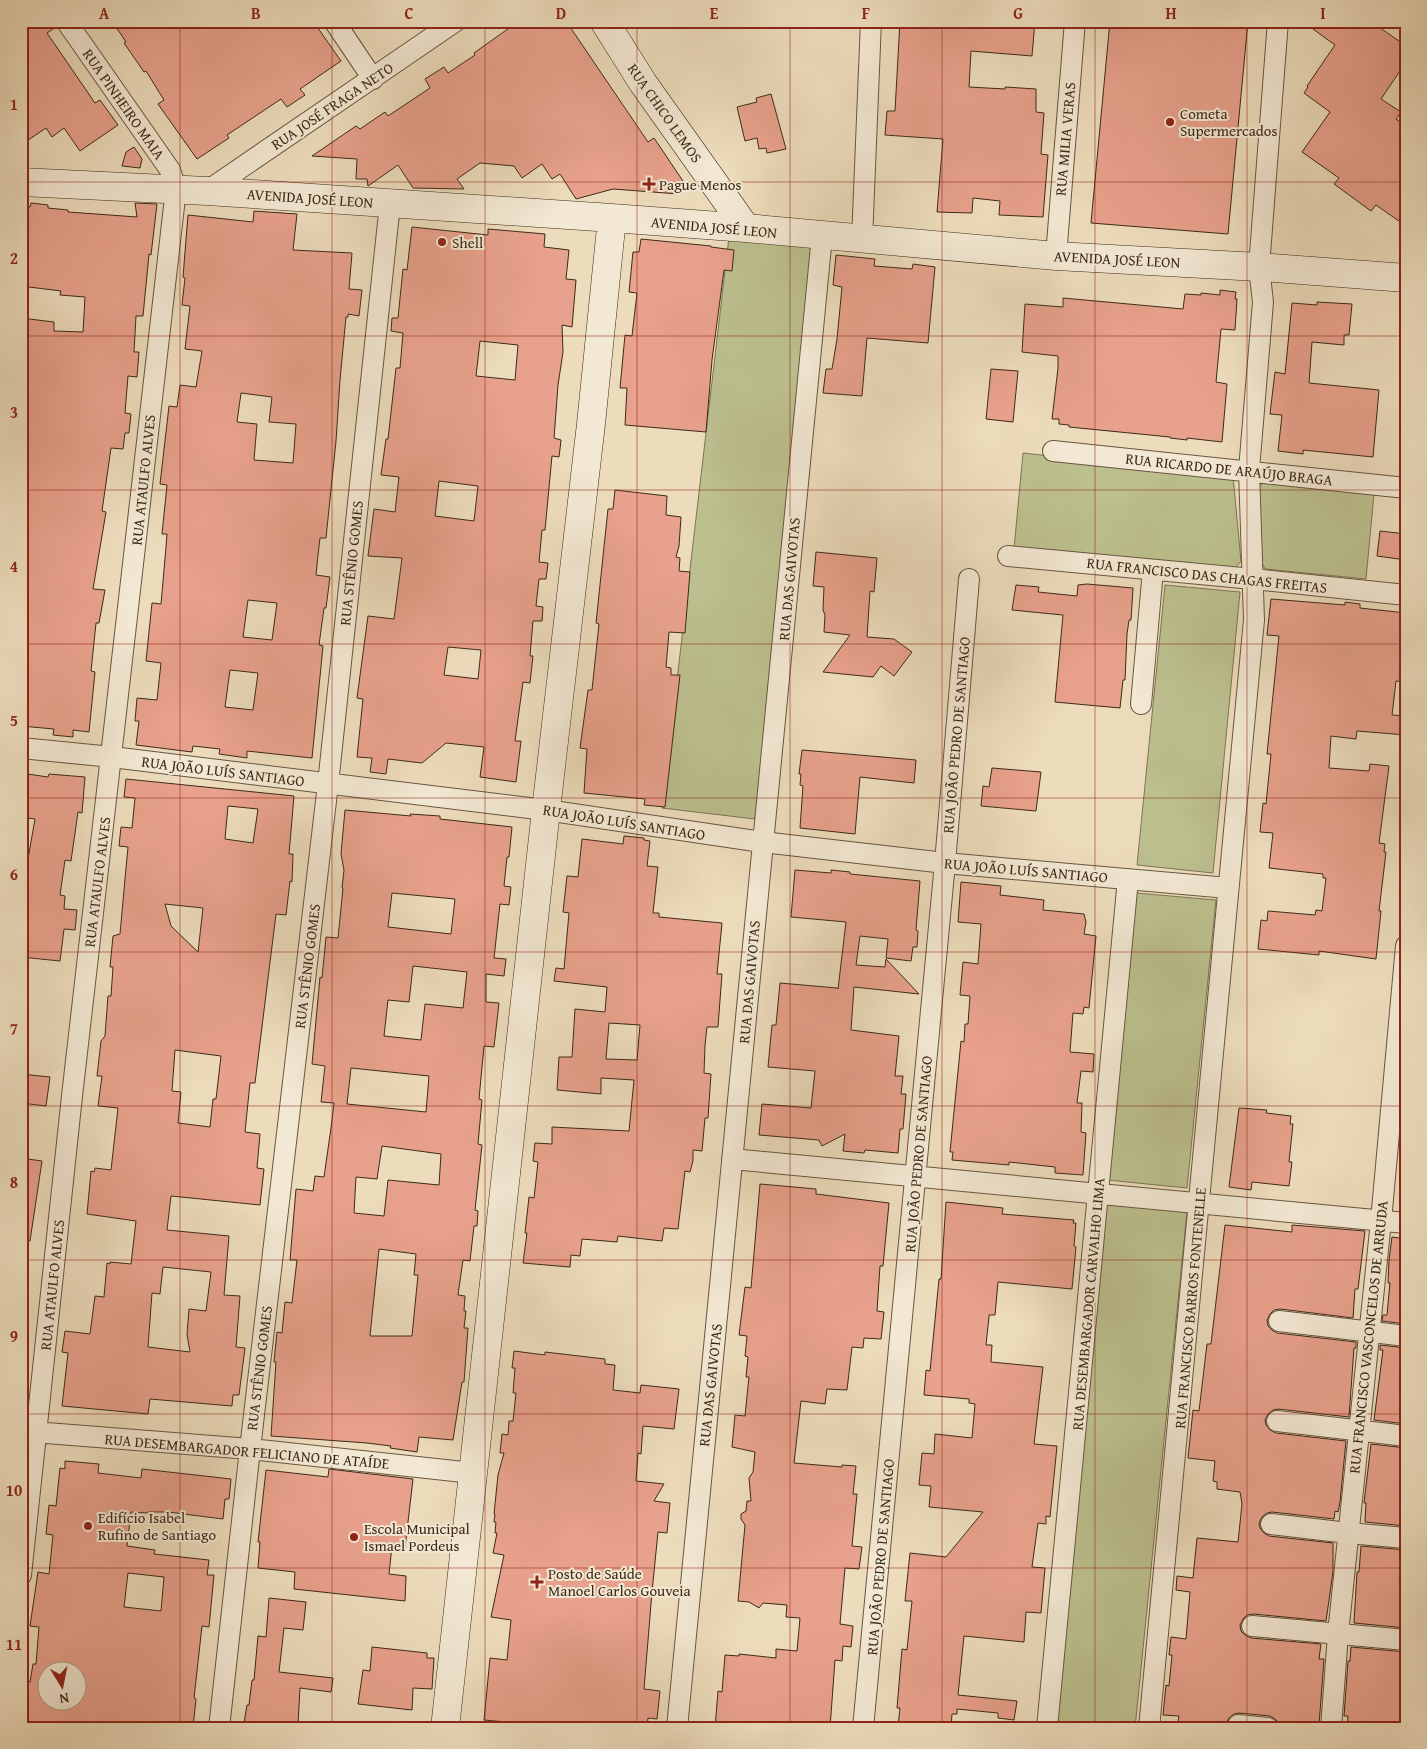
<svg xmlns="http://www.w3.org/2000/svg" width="1427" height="1749" font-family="'Gentium Book Plus',serif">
  <rect width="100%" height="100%" fill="#eddcbc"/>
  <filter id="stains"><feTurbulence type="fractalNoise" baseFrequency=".004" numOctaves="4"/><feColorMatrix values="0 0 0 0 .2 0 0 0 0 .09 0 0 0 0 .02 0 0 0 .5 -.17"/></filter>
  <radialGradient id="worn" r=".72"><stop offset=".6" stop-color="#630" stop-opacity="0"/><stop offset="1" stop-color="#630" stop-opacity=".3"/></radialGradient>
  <!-- green -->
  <path fill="#bcbf8e" stroke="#7c7452" d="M729 237 817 245 755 819 662 808Z
    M1023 453 1233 476 1241 561 1235 569 1014 549Z
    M1268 480 1374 494 1366 579 1265 569 1261 561 1259 486Z
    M1165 585 1240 592 1213 873 1137 865Z
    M1136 893 1216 900 1187 1188 1107 1180Z
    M1106 1204 1187 1212 1135 1728H1053Z"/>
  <!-- building -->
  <path fill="#e8a18c" stroke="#3c2a17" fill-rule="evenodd" d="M21 21H54L56 27 47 33 95 103 100 100 118 125 80 151 64 128 52 137 46 128 21 145Z
    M112 21H313L341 61 300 89 305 95 287 107 281 99 227 135 229 138 197 159 158 104 164 100 146 71 144 72 124 43 126 42Z
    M519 21H566L648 142 654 138 685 184 679 194 613 189 576 199 560 174 552 179 542 164 522 178 514 166 480 163 457 179 464 189 413 188 398 165 368 186 367 179H356L357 159 312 156 356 126 360 129 385 112 388 116 430 88 425 79 444 67 448 73 475 55 474 53Z
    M900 21H1035L1032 56 971 51 969 87 1005 89V87L1036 89V112L1044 113 1041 154 1048 155 1043 217 999 215 1000 201 973 198 972 213 937 212 943 139 885 135 887 111H895Z
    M1110 21H1248L1228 234 1091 223Z
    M1302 21H1383L1379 27 1406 46V75L1400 71 1381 99 1401 112 1396 119 1406 126V226L1376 205 1371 211 1334 184 1339 178 1302 152 1330 112 1304 93 1308 87 1307 86 1335 45Z
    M771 94 786 149 767 153 766 148 759 149 757 138 745 141 737 107 757 102 756 98Z
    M134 147 142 159 140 168 122 166 126 152Z
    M31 203 48 205V208L68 210V212L137 217 135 203 157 204 151 255 149 254 143 316H136L134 352H139L137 377 128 376 125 413 131 414 129 433H125L123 449 111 448 102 511 106 512 93 589 105 590 99 623H96L91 671 95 672 89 732 73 730V737L53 735 54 729 21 726V622L27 579 21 578V487L25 459 21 458V318L54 322V331L83 332 85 297 60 295 61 291 21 286V206L30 207Z
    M254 211 297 214 293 250 352 253 349 289 362 290 359 316 348 314V317H346L340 380 336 441 326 538H320L318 555 316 575 330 577 326 608H324L319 645 323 646 312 758 247 751V758L219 754 220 749 193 746 192 752 136 745 139 721H135L137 698 157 700 159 681 161 663 146 661 152 603 161 604 166 547 167 534H162L167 485 160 484 169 406 177 407 180 385 196 387 202 351 185 349 190 306 182 305 185 278 183 277 188 215 253 222ZM241 393 272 397 269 422 296 424 293 463 254 460 257 424 237 422ZM248 600 277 603 272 640 243 637ZM230 670 258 673 253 710 225 707Z
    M412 227 488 235V229L545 234 544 247 569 250 566 279 576 280 572 327 562 325 563 352 558 385 554 438 561 440 560 449 559 457 552 456 545 530H542L539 562 548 563 546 579H539L536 606 543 607 542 621H533L530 656H533L530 683 523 682 515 741H521L516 782 480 777 484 747 446 743 422 763 388 759 386 774 370 772 372 758 357 757 363 699 357 698 368 616 394 619 402 558 368 556 374 509 395 512 399 477 381 475 386 439H388L396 368H400L403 333 391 331 392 318H398L403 269 407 270ZM480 341 518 345 515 380 476 376ZM439 481 478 486 474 521 435 516ZM448 647 481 650 478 679 444 675Z
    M641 239 711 246V247L734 250 732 271 724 270 712 360 706 432 625 425 627 388H620L625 335 632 336 637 293 629 292 633 252H639Z
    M836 255 875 259 874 266 912 269 913 264 935 267 928 343 867 338 862 396 823 393 826 369H832L837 339 842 287 833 285Z
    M1220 290 1236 292 1235 299H1237L1235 330 1221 329 1216 382 1227 384 1222 442 1187 438V440L1170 438V437L1069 427V425L1059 424V419H1052L1058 368V356L1022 352 1025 304 1063 307V298L1183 309 1185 294 1201 295V293L1220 295Z
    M1317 302 1352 304 1349 335H1344V345L1312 342 1309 383 1379 390 1373 457 1303 450V454L1278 451 1282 415 1270 414 1275 372 1285 374 1292 303 1317 305Z
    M991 369 1018 371 1013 422 986 419Z
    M615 490 667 496 666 515 681 517 679 546 676 557 680 558 679 571 690 572 685 633 669 632 666 667 671 668V675H680L665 807 644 805 645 799 584 793 587 749 580 748 588 690H592L599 624 596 623 608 509H613Z
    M1380 531 1406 534V560L1377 556Z
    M816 552 877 558 874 592 870 591 867 637 894 639 912 652 894 676 881 666 873 677 823 672 850 635 824 632 825 615 823 610 824 587 813 586Z
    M1087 584 1133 588 1131 620H1129L1127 634 1125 680H1123L1120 708 1055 702 1063 615 1012 610 1016 585 1039 587 1038 592 1077 596 1078 585Z
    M1271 599 1345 605V602L1360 604V608L1406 613 1404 668H1406V682L1396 681 1392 715 1406 716V735L1357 731 1356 739 1331 736 1329 768 1369 771 1370 764 1389 766 1379 843 1385 844 1384 852H1386L1379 911H1381L1376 959 1319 951V955L1258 949 1261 920 1267 921 1268 911 1315 915 1316 910 1322 911 1326 878H1323V874L1269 868 1273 833 1260 832 1263 803 1266 804 1271 754H1267L1279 636 1267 635Z
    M802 750 916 760 914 783 860 777 855 834 800 828 803 786 800 785 801 774H799Z
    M992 768 1041 772 1036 811 981 806 983 786 989 787Z
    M21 773 48 777 49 774 85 777 82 813 78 812 71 861 65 860 60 895 65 896 64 909 77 910 75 930 64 929 60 961 21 957V858L28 859 35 819 21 817Z
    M126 779 294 796 289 854H293L292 882 290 881 286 915 276 914 255 1083H250L245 1132 260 1134 257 1168 264 1169 260 1205 171 1196 167 1230 229 1236 224 1295 240 1296 236 1347 245 1348 239 1395H233L232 1406 150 1399 148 1414 62 1406 68 1353 62 1352 65 1331 90 1334 95 1296 104 1297 107 1263 110 1264V1262L131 1264 136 1221 87 1214 91 1171 94 1172 95 1168 111 1170 118 1108 98 1106 102 1076H97L101 1041 105 1036 108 996H111L113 967H110L113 936 120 934 125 879 128 847 119 846 121 827 132 828 135 798 124 797ZM228 806 258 809 253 843 225 839ZM165 904 203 908 198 952 171 926ZM175 1050 221 1056 216 1099H213L210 1127 178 1123 181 1092 172 1091ZM163 1267 211 1272 206 1311 189 1309 187 1334 190 1352 148 1347 152 1293 160 1294Z
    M345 810 411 816 410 814 440 816V819L512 827 509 857H507L504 886 511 887 509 905 500 904 494 958 506 959 504 976 486 974V1002L499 1003 494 1047 484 1046 479 1099 482 1100 478 1144 482 1145 475 1210 478 1211 477 1226H474L470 1261 463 1260 458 1295 465 1296 464 1311H466L464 1328H468L464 1382H462L453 1440 419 1437 417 1452 390 1448 391 1446 367 1443 271 1436 276 1362H274L277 1332 282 1333 285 1302 292 1303 297 1260H290L296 1189 313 1191 315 1176 324 1177 331 1128 334 1103 321 1102 325 1066 312 1064 320 977 322 978 326 937 338 938 343 888H342L344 870 341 854ZM392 893 455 899 451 934 388 927ZM413 966 467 972 463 1008 425 1004 421 1040 384 1036 388 1000 409 1002ZM351 1068 429 1076 426 1112 347 1104ZM382 1146 441 1154 439 1185 388 1180 384 1216 354 1213 356 1177 377 1179ZM379 1249 416 1254 414 1275H418L412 1336H370Z
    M624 836 644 838V840L650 841 647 866 658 867 653 913H659V917L722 923 717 974H722L718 1027H707L705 1045 704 1073 711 1074 708 1118H705L702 1151 693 1150V1161L690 1172 685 1171 678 1229 664 1228 662 1241 618 1236 617 1242 582 1239 580 1256 571 1255 570 1267 523 1263 527 1233H525L529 1197 534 1198 538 1162 533 1161 535 1143 552 1144V1127L629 1131 634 1080 601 1078V1094L557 1090 559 1057H572L575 1009 605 1012 607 987 554 981 556 968 564 969 569 913 563 912 567 876 578 877 582 839 623 844ZM609 1023 640 1025 637 1060 606 1059Z
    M795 870 831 873V870L850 872V874L920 881 916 930 918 931 917 947H913L911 961 886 958 888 939 860 936 856 965 885 967 886 959 919 994 854 987 851 1030 899 1036 895 1076H903L901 1094H906L903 1129H900L898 1153 865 1150 864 1153 843 1151 845 1134 822 1146 819 1140 759 1135 762 1104 811 1108 815 1071 768 1067 772 1025H776L780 983 837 988 838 989 846 922 791 917Z
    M961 882 1001 886 1000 895 1044 900 1043 910 1084 914 1086 922 1084 934 1096 936 1089 1008 1084 1007 1083 1014 1073 1013 1070 1052 1094 1054 1093 1072 1081 1071 1077 1103H1082L1081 1132 1086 1133 1083 1175 1055 1173V1167L1009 1162V1165L952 1160 953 1152H950L961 1041 964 1042 965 1024H968L970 996 960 995 963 962 978 964 981 924 958 922Z
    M21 1074 50 1077 46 1106 21 1103Z
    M1239 1108 1267 1110 1266 1113 1291 1116 1290 1124H1293L1289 1162H1292L1289 1186 1252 1182 1251 1190 1229 1187Z
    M21 1158 42 1161 30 1241 21 1240Z
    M760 1184 816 1189V1194L889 1203 883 1266H880L877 1311 884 1312 881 1339 864 1338 863 1348 852 1347 847 1390 827 1389 825 1404 801 1401 794 1463 842 1467V1465L856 1466 853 1494H857L852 1546 862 1547 859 1569 845 1568 840 1624 853 1626 851 1647 843 1646 842 1661 835 1660 830 1728H715L718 1691 722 1692 725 1655 739 1656V1654L776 1658V1649L797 1651 800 1618 786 1617 787 1605 763 1603 759 1608 749 1602 738 1601 745 1525 741 1519V1514L746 1511 747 1501H751L749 1478 753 1472 755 1452 732 1447 735 1415 745 1416 749 1377H746L748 1357 745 1356 747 1336 739 1335 745 1287 751 1288Z
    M946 1202 1003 1208 1002 1214 1074 1220 1073 1223H1076L1074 1246 1076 1247 1072 1289 998 1282 995 1315H989V1317L986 1345H992L991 1362 1043 1367 1034 1444 1057 1446 1050 1517 1046 1516V1524L1038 1523 1032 1567 1045 1568 1041 1613 1026 1612 1024 1642 964 1636 958 1695 1017 1701 1014 1720 998 1718V1713L957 1709V1714H952L951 1728H904L898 1726 900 1708H897L902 1649 907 1650 912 1601H905L910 1553 946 1557 983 1512 929 1507 931 1486 919 1485 922 1453 934 1454 935 1434 972 1438 975 1404 969 1403V1399L924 1395 926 1370 930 1371 939 1279H941Z
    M1225 1225 1292 1232V1225L1365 1231 1358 1289H1355L1353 1318 1280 1309 1274 1310 1270 1314 1267 1320 1268 1326 1272 1330 1277 1333 1356 1342V1348H1354L1349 1417 1278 1409 1273 1410 1268 1414 1265 1420 1266 1425 1270 1430 1276 1433 1346 1441 1340 1502 1338 1512 1335 1511 1334 1519 1272 1512 1267 1513 1262 1517 1259 1523 1260 1528 1264 1533 1269 1536 1333 1543V1572L1326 1621 1253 1614 1247 1615 1243 1619 1240 1625 1241 1631 1245 1635 1251 1638 1321 1644 1319 1659H1324L1319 1725 1279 1723 1275 1719 1270 1716 1239 1713 1234 1714 1229 1718 1226 1723 1227 1728H1177L1179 1716 1163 1715 1166 1685 1169 1686 1172 1655H1169L1171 1637 1186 1639 1190 1592 1176 1590 1177 1576 1193 1578 1197 1538 1238 1542 1242 1504 1240 1492 1217 1489V1482L1213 1481 1215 1461 1188 1458 1193 1410 1199 1411 1207 1344H1211Z
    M1392 1237 1406 1239V1324L1382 1321 1383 1315H1387L1390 1283H1388L1389 1260Z
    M1380 1345 1406 1348V1424L1374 1420 1383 1350H1380Z
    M514 1351 545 1355V1352L605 1359V1364L615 1365 613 1390 640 1393 641 1385 679 1389 674 1429 643 1426 641 1454 638 1453 636 1481 664 1484 654 1501 670 1503 667 1533 658 1532 652 1592 644 1689 660 1691 657 1719 648 1718 647 1728H586L560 1725 559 1728H505L506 1722 484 1720 490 1658 507 1660 511 1620 491 1617 504 1555 493 1553 497 1533H495L496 1522H494L495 1514H494L498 1475 504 1453H500L502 1434 508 1435 509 1421H513L516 1393H513L515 1368H512Z
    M1371 1444 1406 1448V1526L1365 1522 1366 1503H1364Z
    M65 1461 99 1464 98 1473 141 1478 142 1469 231 1479 229 1499H225L223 1519 168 1512H148L147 1513 131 1512 127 1546 155 1550 154 1554 209 1560 207 1575H214L209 1627 202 1626 194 1698 196 1699 193 1728H21V1702H26L28 1681 30 1682 33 1664H36L39 1627 30 1626 38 1572 49 1574 53 1535 46 1534 49 1505 56 1506 60 1468 65 1469ZM128 1573 164 1577 161 1611 124 1607ZM48 1672H78V1702H48Z
    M329 1469 413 1479 405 1548 392 1546 389 1574 406 1576 405 1601 294 1589 295 1572 258 1568 260 1542H258L266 1470 328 1477Z
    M1361 1546 1406 1550V1628L1354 1623 1357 1572H1359Z
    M269 1598 306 1602 303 1630 284 1628 279 1672 333 1678 331 1692 300 1688 298 1724H293V1728H247L248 1723H244L247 1705H249L252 1680H254L258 1636 266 1637Z
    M372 1647 427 1653V1658H434L432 1689 413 1688 412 1710 358 1704 363 1670 370 1671Z
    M1351 1647 1406 1652V1728H1347L1348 1716H1344L1348 1661H1350Z"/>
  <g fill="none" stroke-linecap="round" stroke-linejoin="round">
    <!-- street casing -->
    <g stroke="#685640" stroke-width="22">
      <path id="street" d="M334 21 373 79
        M207 191 456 21
        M862 240 871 21
        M1056 256 1075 21
        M1053 451 1406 488
        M1008 556 1253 579 1406 595
        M1141 704 1153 570
        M21 748 112 757 546 810 762 842 945 863 1228 888
        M732 1159 1406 1223
        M1279 1321 1406 1336
        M1277 1421 1406 1436
        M21 1431 250 1449 473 1473
        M1271 1524 1348 1533 1406 1538
        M21 1575 72 1096 176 189 170 170 66 21
        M1252 1626 1406 1640
        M1238 1725 1268 1728
        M219 1728 250 1449 328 784 390 204
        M677 1728 822 236
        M863 1728 945 863 969 579
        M1047 1728 1128 879
        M1149 1728 1254 620 1249 470 1263 302 1259 267 1278 21
        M1331 1728 1338 1634 1381 1221 1406 946"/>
    </g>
    <!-- secondary casing -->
    <g stroke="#3c2a17" stroke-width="29">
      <path id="secondary" d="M604 21 643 83 746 228
        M21 182 207 191 612 218 746 228 1056 256 1259 267 1406 278
        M445 1728 546 810 591 424 612 218"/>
    </g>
    <!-- street -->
    <use href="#street" stroke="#f3e8d3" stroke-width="20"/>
    <!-- secondary -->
    <use href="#secondary" stroke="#f3e8d3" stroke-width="28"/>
  </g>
  <!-- grid -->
  <path fill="none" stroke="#8f2418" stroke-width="1" stroke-opacity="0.55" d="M180 21V1728M332 21V1728M485 21V1728M637 21V1728M790 21V1728M942 21V1728M1095 21V1728M1247 21V1728M21 182H1406M21 336H1406M21 490H1406M21 644H1406M21 798H1406M21 952H1406M21 1106H1406M21 1260H1406M21 1414H1406M21 1568H1406"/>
  <!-- markers -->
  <g fill="#8f2418" stroke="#f3e8d3" stroke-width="2">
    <circle cx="1170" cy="122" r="5"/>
    <path d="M646.5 176.5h5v5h5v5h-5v5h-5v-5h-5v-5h5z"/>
    <circle cx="442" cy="242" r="5"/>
    <circle cx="88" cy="1526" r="5"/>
    <circle cx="354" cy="1537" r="5"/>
    <path d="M534.5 1574.5h5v5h5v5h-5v5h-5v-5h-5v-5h5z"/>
  </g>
  <g text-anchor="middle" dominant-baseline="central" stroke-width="4" stroke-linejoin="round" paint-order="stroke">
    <!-- street labels -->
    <g font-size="15" fill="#3c2a17" stroke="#f3e8d3">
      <text transform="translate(124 104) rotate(55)">RUA PINHEIRO MAIA</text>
      <text transform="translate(332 106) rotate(-34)">RUA JOSÉ FRAGA NETO</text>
      <text transform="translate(665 113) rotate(55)">RUA CHICO LEMOS</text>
      <text transform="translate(1065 139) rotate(-85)">RUA MILIA VERAS</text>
      <text transform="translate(310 198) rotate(4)">AVENIDA JOSÉ LEON</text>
      <text transform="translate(714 227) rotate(5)">AVENIDA JOSÉ LEON</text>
      <text transform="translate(1117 259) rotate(3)">AVENIDA JOSÉ LEON</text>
      <text transform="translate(1229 469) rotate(6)">RUA RICARDO DE ARAÚJO BRAGA</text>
      <text transform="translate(143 480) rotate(-84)">RUA ATAULFO ALVES</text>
      <text transform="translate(351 563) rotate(-84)">RUA STÊNIO GOMES</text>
      <text transform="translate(1207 575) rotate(6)">RUA FRANCISCO DAS CHAGAS FREITAS</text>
      <text transform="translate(789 579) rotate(-85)">RUA DAS GAIVOTAS</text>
      <text transform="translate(956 735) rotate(-85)">RUA JOÃO PEDRO DE SANTIAGO</text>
      <text transform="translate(223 771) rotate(7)">RUA JOÃO LUÍS SANTIAGO</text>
      <text transform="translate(624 822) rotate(9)">RUA JOÃO LUÍS SANTIAGO</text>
      <text transform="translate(1026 870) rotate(5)">RUA JOÃO LUÍS SANTIAGO</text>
      <text transform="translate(97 882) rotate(-83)">RUA ATAULFO ALVES</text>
      <text transform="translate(307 966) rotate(-83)">RUA STÊNIO GOMES</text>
      <text transform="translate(749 982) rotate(-85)">RUA DAS GAIVOTAS</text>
      <text transform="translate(918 1154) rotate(-85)">RUA JOÃO PEDRO DE SANTIAGO</text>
      <text transform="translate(52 1285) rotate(-84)">RUA ATAULFO ALVES</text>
      <text transform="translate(1088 1304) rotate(-85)">RUA DESEMBARGADOR CARVALHO LIMA</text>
      <text transform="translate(1190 1308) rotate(-85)">RUA FRANCISCO BARROS FONTENELLE</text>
      <text transform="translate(1368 1337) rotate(-84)">RUA FRANCISCO VASCONCELOS DE ARRUDA</text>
      <text transform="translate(259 1368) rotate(-83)">RUA STÊNIO GOMES</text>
      <text transform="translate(710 1385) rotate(-84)">RUA DAS GAIVOTAS</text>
      <text transform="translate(247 1451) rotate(5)">RUA DESEMBARGADOR FELICIANO DE ATAÍDE</text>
      <text transform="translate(880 1557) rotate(-85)">RUA JOÃO PEDRO DE SANTIAGO</text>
    </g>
    <!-- poi labels -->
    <g font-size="15" fill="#3c2a17" stroke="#f3e8d3" text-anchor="start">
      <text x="1180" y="113">Cometa<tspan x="1180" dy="17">Supermercados</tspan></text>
      <text x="659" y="184">Pague Menos</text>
      <text x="452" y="242">Shell</text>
      <text x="98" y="1517">Edifício Isabel<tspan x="98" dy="17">Rufino de Santiago</tspan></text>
      <text x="364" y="1528">Escola Municipal<tspan x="364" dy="17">Ismael Pordeus</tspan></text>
      <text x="548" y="1573">Posto de Saúde<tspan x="548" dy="17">Manoel Carlos Gouveia</tspan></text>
    </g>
  </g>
  <!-- margin -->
  <rect width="1427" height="1749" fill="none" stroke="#eddcbc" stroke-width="55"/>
  <!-- north arrow -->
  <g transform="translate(62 1686) rotate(170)"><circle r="24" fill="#f3e8d3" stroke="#aa9c88"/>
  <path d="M0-4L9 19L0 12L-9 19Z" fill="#8f2418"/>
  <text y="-8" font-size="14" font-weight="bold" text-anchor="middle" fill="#3c2a17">N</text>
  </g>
  <rect x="28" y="28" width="1372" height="1694" fill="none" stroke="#8f2418" stroke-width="2"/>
  <g font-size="16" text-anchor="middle" font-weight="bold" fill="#8f2418">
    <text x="104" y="19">A</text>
    <text x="256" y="19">B</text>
    <text x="409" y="19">C</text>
    <text x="561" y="19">D</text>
    <text x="714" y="19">E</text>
    <text x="866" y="19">F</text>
    <text x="1018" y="19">G</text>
    <text x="1171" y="19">H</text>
    <text x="1323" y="19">I</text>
    <text x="14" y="110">1</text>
    <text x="14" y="264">2</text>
    <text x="14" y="418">3</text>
    <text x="14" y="572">4</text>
    <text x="14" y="726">5</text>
    <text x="14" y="880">6</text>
    <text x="14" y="1034">7</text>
    <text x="14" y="1188">8</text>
    <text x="14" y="1342">9</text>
    <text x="14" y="1496">10</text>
    <text x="14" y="1650">11</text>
  </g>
  <rect width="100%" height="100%" filter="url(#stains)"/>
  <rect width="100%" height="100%" fill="url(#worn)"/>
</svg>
